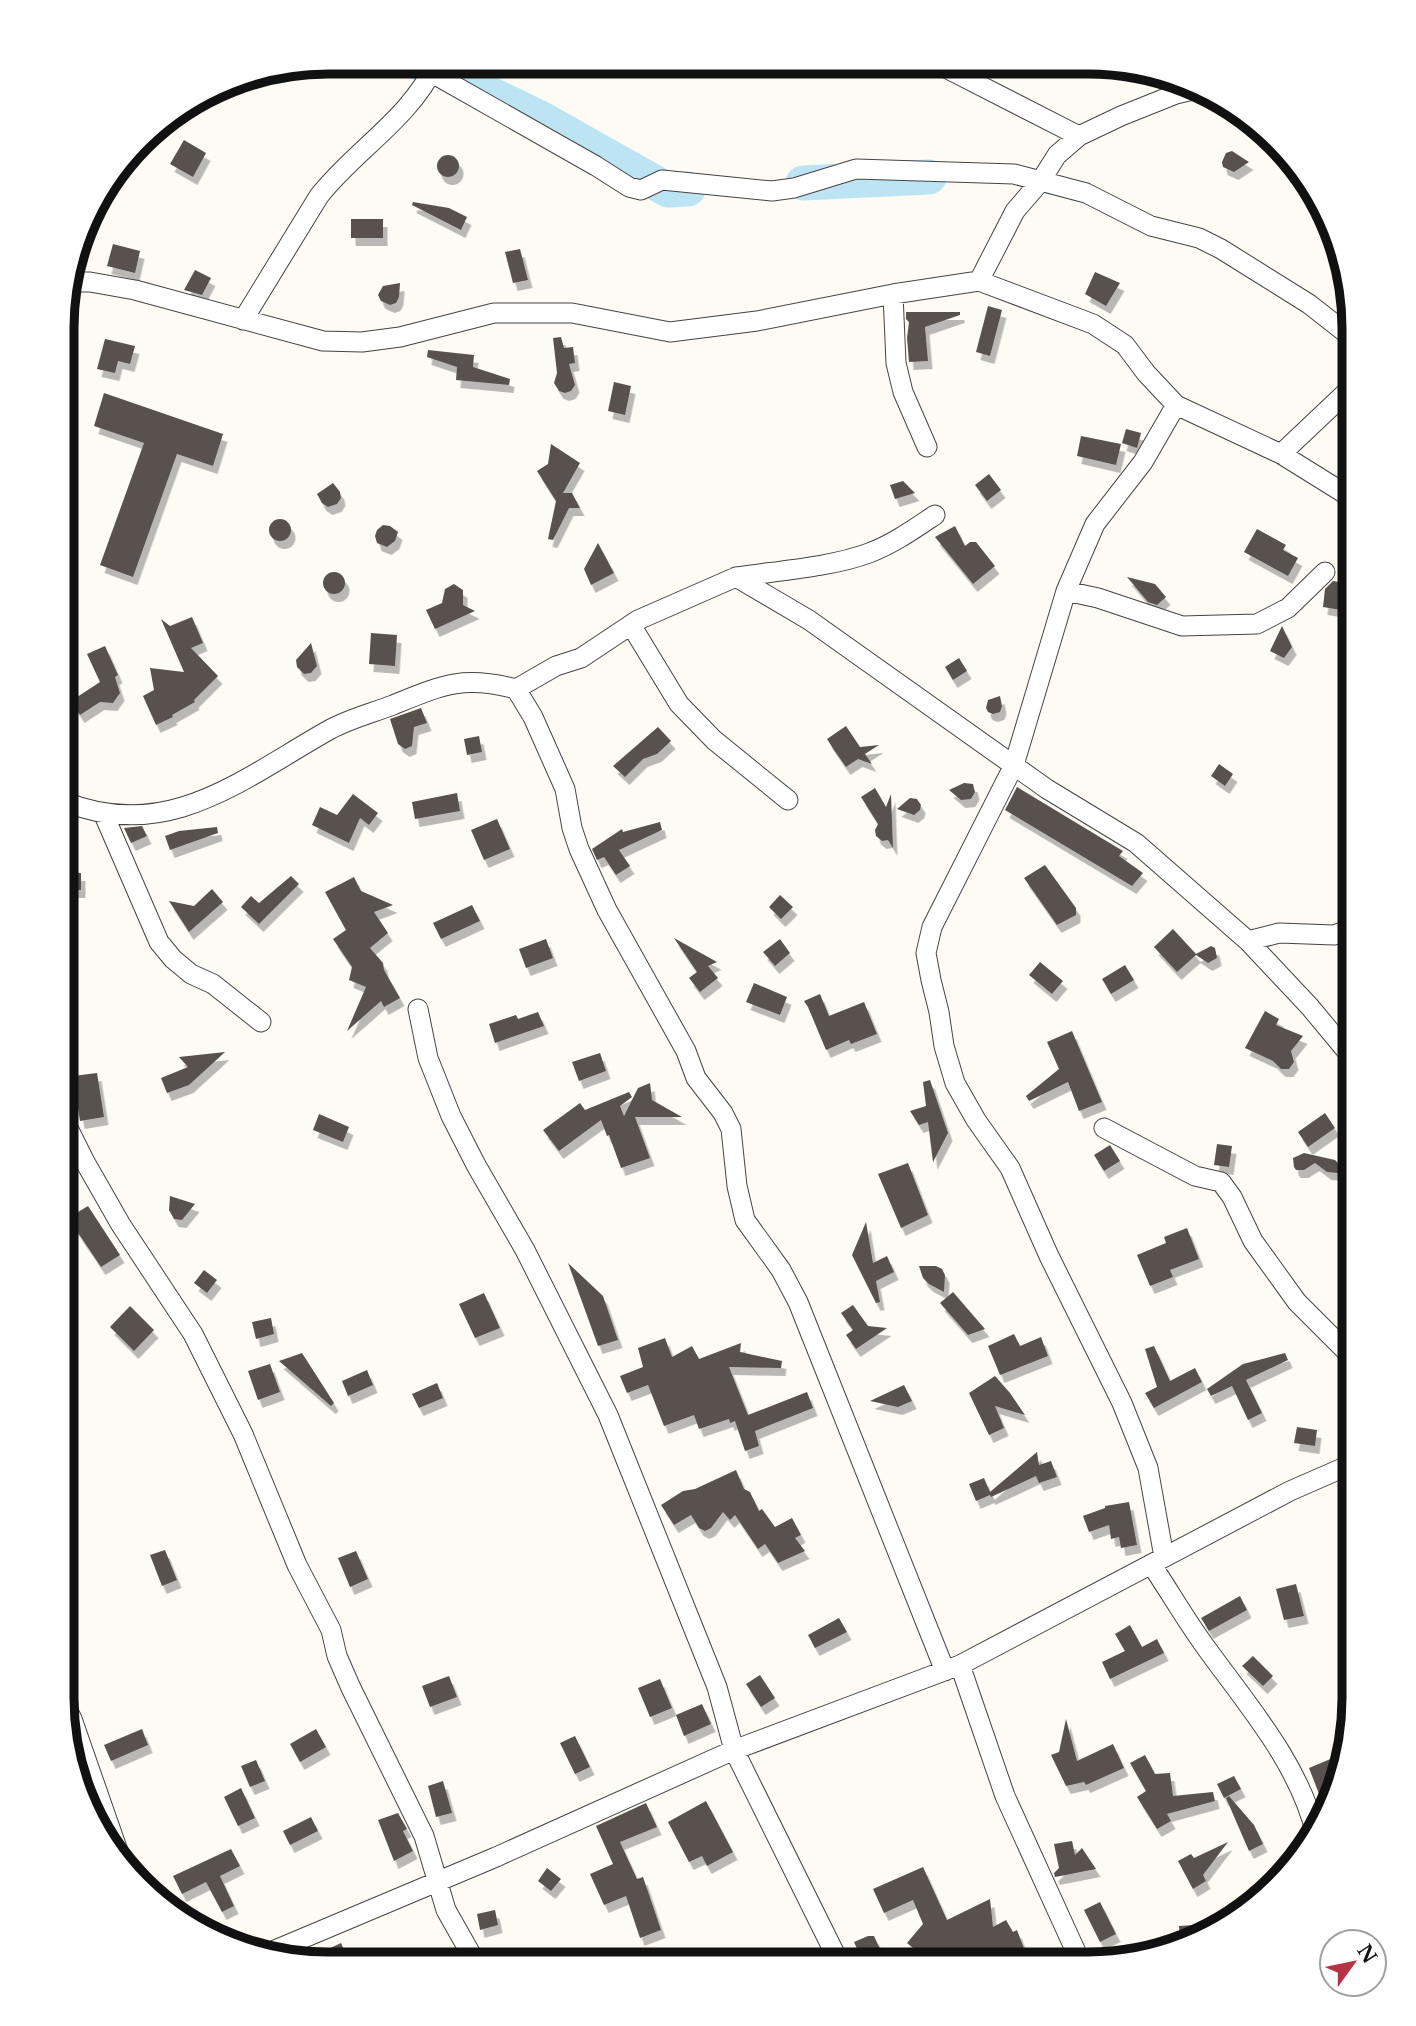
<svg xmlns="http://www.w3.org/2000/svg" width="1416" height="2026" font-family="'Libre Baskerville',serif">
  <defs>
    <filter id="shadow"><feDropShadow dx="4.5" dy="8" stdDeviation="0" flood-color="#0004"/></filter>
  </defs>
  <rect width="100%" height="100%" fill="#fefbf5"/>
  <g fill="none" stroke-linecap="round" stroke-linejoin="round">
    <!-- river -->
    <path stroke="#bde4f2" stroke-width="35" d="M415 62 435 67 542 119 668 190 688 189
      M803 183 929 177"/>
  </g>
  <!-- building -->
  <path fill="#59514e" filter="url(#shadow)" d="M184 140 206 153 193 177 170 164Z
    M1232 151 1249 162 1234 172 1223 167 1222 162 1226 153Z
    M437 166a11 11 0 1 1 22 0a11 11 0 1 1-22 0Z
    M413 202 449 208 467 217 461 230 412 205Z
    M351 219H383V238H351Z
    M113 244 140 251 135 273 107 266Z
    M520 249 528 280 513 283 505 252Z
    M195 270 211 278 202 295 184 290Z
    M1095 272 1120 283 1106 306 1085 294Z
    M400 283 399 297 396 303 390 305 381 301 378 295 383 286Z
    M988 306 1002 310 990 356 976 352Z
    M906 312H960V315L925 327 928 361 909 362 907 338 909 322 906 319Z
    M561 337 564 348 573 347 575 363 569 364 575 385 571 391 565 393 559 391 554 383 557 373 553 338Z
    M105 339 135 346 130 364 118 361 115 373 97 369Z
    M428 350 474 355 473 367 510 379 509 385 456 380 457 367 427 357Z
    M614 382 631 386 625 415 608 411Z
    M104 393 223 434 213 466 177 454 133 577 100 565 144 443 94 426Z
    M1126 429 1141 433 1137 448 1122 443Z
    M1081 436 1121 444 1116 465 1077 456Z
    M551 444 580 463 563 493H572L580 508H569L553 540 548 539 556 501 537 471 548 464Z
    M989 474 1001 490 987 501 975 485Z
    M903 481 915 493 895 499 890 485Z
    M333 483 340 492 341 498 337 504 328 507 322 503 317 494Z
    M269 530a11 11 0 1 1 22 0a11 11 0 1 1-22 0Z
    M383 525 390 526 398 532 395 541 387 547 377 543 375 536 377 530Z
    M955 526 965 546 970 542H976L995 566 973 584 935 537Z
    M1257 529 1286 545 1283 550 1298 558 1288 576 1244 552Z
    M598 543 614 573 591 585 584 569Z
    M323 583a11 11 0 1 1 22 0a11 11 0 1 1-22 0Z
    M1127 577 1155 584 1166 597 1157 605 1148 602Z
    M1333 581 1345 583 1341 610 1323 607 1325 589Z
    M454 584 463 590V605L475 611 435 629 426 610 442 603 445 589Z
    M192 617 203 643 191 648 218 676 194 700 195 702 172 715 173 717 156 725 143 696 154 690 150 668 184 672 161 619 170 626Z
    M1282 626 1292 647 1284 658 1270 651Z
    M371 633 397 635 395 666 369 664Z
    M311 643 317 666 311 673 304 674 297 667 296 660Z
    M105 646 118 675 115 677 120 693 113 703 100 702 80 715 71 701 100 682 87 654Z
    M959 658 967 671 953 680 945 667Z
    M1000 696 1002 706 1000 712 993 714 988 712 986 708 988 700Z
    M421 708 427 723 414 727 412 746 405 749 398 744 390 719Z
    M846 726 860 747 879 745 865 754 872 764 858 759 846 767 834 750 827 739Z
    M658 727 671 741 657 754 643 759 625 777 613 766Z
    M479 736 482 752 467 755 464 739Z
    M1219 764 1233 774 1225 786 1211 776Z
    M964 783 973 784 975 792 971 799 961 800 949 790Z
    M1017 787 1123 851 1119 856 1143 873 1132 886 1005 810Z
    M875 788 886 807 891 794 893 848 888 840 882 841 876 836 875 830 878 824 861 797Z
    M457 793 460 811 415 819 412 802Z
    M353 794 378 813 369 825 360 818 349 843 312 825 320 807 337 815Z
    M910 798 917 799 921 805 920 810 914 815 897 809Z
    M497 819 510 849 484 860 471 830Z
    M660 822 662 830 619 850 630 866 616 875 604 857 597 860 592 849 622 829 623 832Z
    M142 826 147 836 131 843 124 828Z
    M217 827 218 833 170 850 165 836 179 831Z
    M1045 865 1076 908V915L1057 925 1024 878Z
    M63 872 81 873V890H63Z
    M291 876 299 884 259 924 241 907 251 896 259 903Z
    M354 877 361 891 393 905 374 912 388 933 370 948 383 963 384 970 400 998 384 1007 381 1001 347 1031 366 987 349 980 352 967 333 939 346 930 325 892Z
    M212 889 223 902 189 932 169 901 194 906Z
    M780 895 793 907 781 919 769 907Z
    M472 905 480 921 441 939 433 923Z
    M1173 929 1196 954 1211 946 1215 948 1217 958 1208 963 1196 955 1177 972 1154 947Z
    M674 938 717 962 708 966 718 978 700 992 689 978 697 972Z
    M546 939 553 958 526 968 519 949Z
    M780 939 790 953 775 966 763 952Z
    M1040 962 1063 981 1052 994 1029 975Z
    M1125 965 1134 980 1111 994 1102 979Z
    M754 983 787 997 780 1015 746 1002Z
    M820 994 829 1016 864 1002 877 1034 851 1044 849 1040 826 1050 808 1007 804 1001Z
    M1265 1011 1279 1019 1276 1025 1303 1036 1291 1051 1294 1062 1289 1069H1281L1273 1061 1245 1048Z
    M538 1012 544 1026 495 1043 489 1024 516 1015 518 1019Z
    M1072 1031 1102 1102 1079 1111 1068 1082 1029 1101 1026 1096 1059 1069 1047 1042Z
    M225 1052 189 1085 167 1093 161 1078 188 1067 179 1057Z
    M600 1053 606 1071 579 1081 572 1062Z
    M97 1073 104 1117 80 1121 73 1076Z
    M930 1080 948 1133 933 1162 928 1122 919 1125 910 1111 926 1106 923 1082Z
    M650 1083 652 1100 682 1117H635L650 1158 621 1168 609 1135 607 1136 601 1120 559 1151 543 1130 580 1103 585 1110 629 1092 632 1097 620 1106 624 1116 638 1088Z
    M1325 1113 1335 1128 1308 1147 1298 1132Z
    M319 1114 349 1127 343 1142 313 1130Z
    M1217 1144 1232 1146 1229 1167 1214 1165Z
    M1110 1145 1120 1161 1104 1171 1094 1155Z
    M1304 1153 1335 1160 1338 1163V1173L1327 1172 1315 1163 1304 1170H1296L1294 1167 1293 1158Z
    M908 1163 928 1215 901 1228 878 1174Z
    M170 1196 195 1204 182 1220 174 1219 169 1210Z
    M88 1206 120 1255 101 1267 68 1218Z
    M866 1222 873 1263 887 1256 894 1272 876 1281 880 1302 876 1303 852 1255Z
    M1187 1228 1199 1259 1170 1270 1173 1277 1150 1286 1137 1255 1166 1243 1164 1237Z
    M568 1263 603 1296 618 1340 598 1346Z
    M919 1266H936L942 1269 945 1275 944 1292 929 1284 923 1278Z
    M204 1270 217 1280 207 1293 194 1283Z
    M953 1292 985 1329 968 1335 940 1303Z
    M484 1293 500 1328 475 1338 459 1304Z
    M853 1305 868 1326 887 1328 856 1349 846 1335 853 1330 841 1313Z
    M130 1306 154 1330 134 1351 110 1327Z
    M271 1318 274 1334 256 1339 252 1322Z
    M1014 1334 1020 1346 1041 1337 1048 1356 1000 1375 988 1346Z
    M665 1338 672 1357 692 1346 699 1359 741 1343 740 1352 782 1361 781 1368 729 1367 748 1415 807 1392 813 1408 755 1431 759 1446 745 1451 735 1421 730 1423 729 1419 699 1429 694 1415 664 1426 648 1385 627 1393 620 1376 643 1367 638 1348Z
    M1154 1346 1170 1381 1195 1368 1202 1382 1154 1408 1145 1393 1157 1387 1145 1349Z
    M302 1353 334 1403 331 1406 279 1361Z
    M1285 1353 1288 1360 1246 1380 1262 1413 1248 1420 1232 1386 1211 1396 1207 1389 1243 1364Z
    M270 1364 280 1392 258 1400 248 1371Z
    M367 1370 373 1385 348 1396 342 1381Z
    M995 1376 1010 1393 1025 1415 995 1406 1004 1428 989 1435 969 1393Z
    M437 1383 443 1398 419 1408 412 1394Z
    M904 1385 912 1401 898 1407 870 1401Z
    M1297 1427 1317 1430 1315 1446 1294 1443Z
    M1037 1452 1039 1465 1051 1461 1057 1477 1039 1483 1036 1476 991 1497 990 1495 976 1501 969 1484 984 1478 990 1492Z
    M736 1470 744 1489 750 1492 759 1511 762 1509 775 1527 792 1518 801 1535 795 1538 805 1551 778 1563 765 1544 758 1549 735 1515 730 1520 723 1512 711 1528 705 1531 699 1528 691 1515 674 1525 661 1505 683 1491 695 1489Z
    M1129 1502 1137 1545 1121 1548 1119 1537 1111 1539 1109 1525 1089 1532 1083 1516 1105 1508V1506Z
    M165 1550 177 1580 162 1586 150 1555Z
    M356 1551 368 1579 350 1587 338 1558Z
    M1296 1584 1304 1616 1284 1620 1276 1589Z
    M1240 1596 1247 1610 1209 1631 1201 1618Z
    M839 1618 847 1632 815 1648 808 1635Z
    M1130 1625 1142 1647 1157 1639 1164 1653 1110 1679 1102 1662 1125 1651 1115 1634Z
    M1253 1656 1273 1676 1263 1686 1242 1666Z
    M760 1675 775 1698 761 1707 746 1684Z
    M449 1676 457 1697 430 1707 422 1686Z
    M660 1679 672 1708 650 1717 638 1688Z
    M702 1704 711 1724 684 1736 676 1715Z
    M1066 1719 1077 1761 1113 1744 1124 1768 1086 1785 1084 1782 1066 1786 1051 1755 1059 1752Z
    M142 1729 148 1745 111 1761 104 1745Z
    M316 1729 326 1747 300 1762 290 1744Z
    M575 1736 590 1767 575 1774 560 1743Z
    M1347 1752 1343 1772 1334 1776 1339 1787 1337 1792 1321 1799 1309 1768Z
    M1145 1755 1155 1774 1170 1773 1173 1796 1213 1792 1215 1801 1167 1814 1171 1821 1157 1829 1137 1797 1146 1791 1130 1763Z
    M256 1760 265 1781 250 1787 241 1766Z
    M1234 1776 1241 1789 1224 1798 1217 1784Z
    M443 1781 452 1813 436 1817 428 1786Z
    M241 1788 255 1818 238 1826 224 1797Z
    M1229 1796 1254 1825 1263 1844 1249 1851 1226 1798Z
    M706 1801 733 1852 707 1866 702 1856 689 1862 668 1822Z
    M646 1803 657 1827 620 1842 637 1879 643 1877 661 1930 640 1938 626 1896 604 1905 590 1874 613 1864 596 1826Z
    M398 1813 407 1829 403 1831 413 1851 394 1861 378 1820Z
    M311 1817 318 1831 290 1845 283 1831Z
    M1072 1841 1075 1855 1082 1848 1096 1869 1055 1877 1054 1873 1059 1868 1054 1844Z
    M1228 1842 1203 1875 1206 1881 1193 1889 1178 1861 1191 1854 1194 1858Z
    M231 1849 240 1866 220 1876 234 1906 222 1912 206 1882 182 1894 173 1876Z
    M923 1867 947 1920 990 1899 993 1927 1006 1920 1013 1932 1017 1930 1025 1951 991 1964H932L907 1943 923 1924 913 1900 884 1913 873 1889Z
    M547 1868 561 1879 551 1891 538 1881Z
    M1100 1902 1116 1934 1100 1942 1084 1910Z
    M495 1910 498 1925 480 1930 477 1914Z
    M1194 1925 1195 1940 1180 1943 1179 1926Z
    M868 1936H874L887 1964H864L854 1942Z
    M341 1943 350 1963H298Z"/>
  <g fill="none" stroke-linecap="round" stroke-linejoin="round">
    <!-- minor casing -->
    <g stroke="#444" stroke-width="21">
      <path id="minor" d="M936 63 1079 136
        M432 73 596 166 629 187 641 190 662 180 772 191 794 188 856 169 1014 174 1086 193 1151 226 1199 238 1221 249 1309 304 1355 340
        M1167 75 1176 94
        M979 281 1015 211 1040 182 1057 155 1079 136 1121 116 1176 94 1202 88
        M67 282H90L135 290 323 341 362 342 400 337 494 313H572L670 332 757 321 893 294 979 281 1093 324 1125 345 1146 373 1176 405 1281 454 1355 500
        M893 294 896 363 903 392 927 447
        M243 320 319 196C356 149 410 119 436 63
        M1281 454 1355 384
        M736 577C776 571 832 567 869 553 893 544 914 529 935 515
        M1066 591 1098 598 1182 626 1257 624 1288 608 1325 572
        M631 625 679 704 714 740 788 800
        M516 689 556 666 581 658 638 620 736 577 809 620 1047 789 1136 843 1248 941 1310 1007 1354 1060
        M63 801C167 844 242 779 329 730 349 719 372 713 393 705 442 685 463 675 516 689L533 717 565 789 572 828 579 849 607 910 686 1051 696 1078 723 1113 731 1129 737 1186 745 1220 781 1270 798 1302 945 1671
        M104 815 159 942 173 959 191 974 213 984 261 1022
        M1248 941 1279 933 1334 935 1354 928
        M418 1009 428 1058 451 1116 476 1165 525 1250 608 1415 717 1687 734 1750 840 1964
        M62 1116 85 1162 121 1225 193 1334 243 1434 297 1565 331 1630 337 1656 351 1688 424 1836 446 1910 476 1963
        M1104 1128 1195 1176 1221 1182 1232 1197 1253 1241 1297 1302 1345 1350 1354 1362
        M1164 1557 1148 1468 1122 1403 1049 1256 1010 1168 976 1120 955 1083 944 1046 939 1012 931 980 926 953 932 927 1014 765 1066 591 1095 524 1143 462 1176 405
        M1151 1564C1170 1592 1187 1622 1207 1649 1249 1707 1299 1764 1316 1834
        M960 1665 1005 1796 1082 1965
        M61 1697 72 1719 125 1871
        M268 1953 496 1857 734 1750 960 1665 1290 1491 1354 1463"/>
    </g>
    <!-- minor -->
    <use href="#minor" stroke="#fff" stroke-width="19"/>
  </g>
  <!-- crop -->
  <path d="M0 0H1416V2026H0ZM328 74H1088A254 254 0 0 1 1342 328V1698A254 254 0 0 1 1088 1952H328A254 254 0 0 1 74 1698V328A254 254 0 0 1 328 74Z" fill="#fff" fill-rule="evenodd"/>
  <path fill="none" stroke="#111" stroke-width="9" d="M328 74H1088A254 254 0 0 1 1342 328V1698A254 254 0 0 1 1088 1952H328A254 254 0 0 1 74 1698V328A254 254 0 0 1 328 74Z"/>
  <!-- north arrow -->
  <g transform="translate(1353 1963) rotate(57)"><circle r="33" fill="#ffffff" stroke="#a0a0a0" stroke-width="2"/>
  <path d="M0-5L12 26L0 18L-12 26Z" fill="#b83246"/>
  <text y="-10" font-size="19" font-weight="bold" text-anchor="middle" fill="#111111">N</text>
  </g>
</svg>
